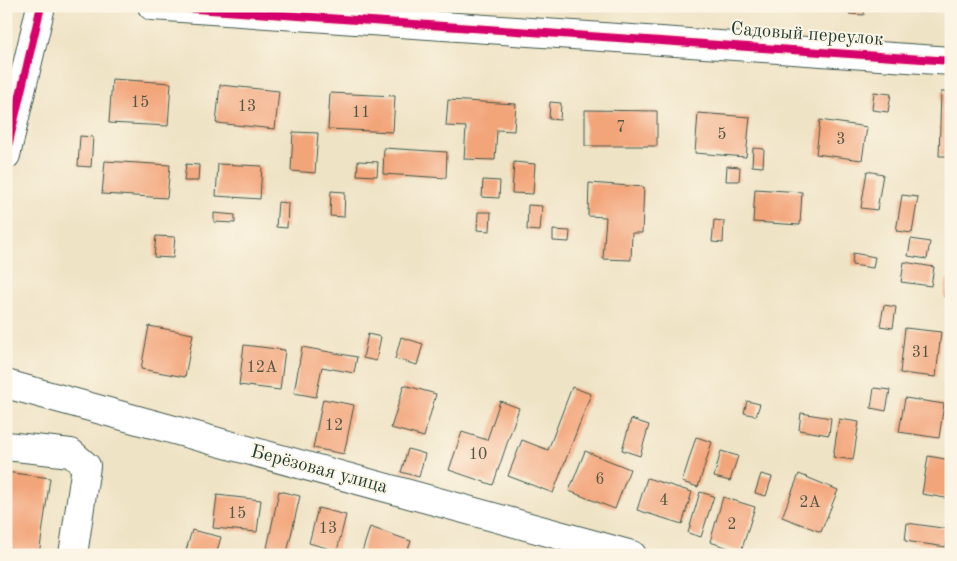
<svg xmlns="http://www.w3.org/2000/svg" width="957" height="561" font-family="'Old Standard TT',serif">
  <rect width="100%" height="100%" fill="#fcf5e5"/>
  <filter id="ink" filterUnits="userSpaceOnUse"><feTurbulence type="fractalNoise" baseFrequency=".02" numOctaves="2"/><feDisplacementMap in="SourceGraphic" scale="10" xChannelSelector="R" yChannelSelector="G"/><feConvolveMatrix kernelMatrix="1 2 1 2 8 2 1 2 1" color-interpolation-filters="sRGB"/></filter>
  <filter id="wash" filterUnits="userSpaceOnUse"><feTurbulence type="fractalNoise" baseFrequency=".0096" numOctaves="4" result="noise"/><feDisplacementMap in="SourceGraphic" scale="20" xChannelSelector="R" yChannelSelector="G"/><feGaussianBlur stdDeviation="1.12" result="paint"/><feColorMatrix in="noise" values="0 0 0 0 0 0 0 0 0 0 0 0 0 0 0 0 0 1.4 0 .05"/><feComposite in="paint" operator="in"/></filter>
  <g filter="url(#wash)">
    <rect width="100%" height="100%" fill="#efe3c5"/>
    <g id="blocks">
      <!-- building -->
      <path fill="#f3a57a" d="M850 6H865L864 15 849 14Z
        M112 79 171 83 168 126 109 123Z
        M220 85 279 91 275 129 216 123Z
        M874 92 891 94 888 112 872 110Z
        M941 92H951V156H939Z
        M330 93 395 96 393 132 328 129Z
        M448 100 516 104 514 131 497 130 495 160 464 159 466 127 446 126Z
        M550 102 561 103 560 120 549 119Z
        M585 110 657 111V146H585Z
        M698 113 750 117 746 157 695 153Z
        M820 120 867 127 862 160 816 154Z
        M293 132 318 133 315 173 291 171Z
        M80 136 93 137 91 167 78 166Z
        M384 148 447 152 446 178 383 174Z
        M753 148 764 149 763 167 752 166Z
        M105 161 170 165 167 198 102 194Z
        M358 161 378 162 377 176 357 175Z
        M514 162 535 164 533 194 512 193Z
        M186 164 199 165 198 181H184Z
        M218 164 262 166 260 199 216 196Z
        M727 166 740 167 739 181H726Z
        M867 171 883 174 877 210 861 208Z
        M483 180 500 181 499 198 482 197Z
        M589 183 644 187 642 233H632L631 260 603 259 606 217 588 216Z
        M755 189 802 192 800 225 753 222Z
        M331 191 345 192 344 217 330 216Z
        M902 195 918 197 912 233 896 231Z
        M278 202 288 203 287 228 276 227Z
        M528 205 542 206 540 231 527 230Z
        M478 212H491L490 231 477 230Z
        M214 213 235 215V223L214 222Z
        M714 220 724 221 723 243 712 242Z
        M553 230 570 231 569 242 553 241Z
        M156 236 175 237 173 258 154 257Z
        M911 239 930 242 927 259 908 256Z
        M853 253 875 257 873 268 852 265Z
        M904 262 934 267 931 286 901 282Z
        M947 279 951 280V298L944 297Z
        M884 305 896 307 893 328 880 326Z
        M149 326 193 334 185 377 141 369Z
        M905 328 941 332 936 377 900 373Z
        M368 334 381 337 376 361 363 358Z
        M401 337 423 344 417 365 395 359Z
        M244 345 285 350 280 390 239 385Z
        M302 347 357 357 354 373 322 367 316 397 294 393Z
        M404 385 436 394 424 437 391 428Z
        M572 387 591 394 553 493 508 476 522 440 548 450Z
        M874 388 890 390 886 411 871 408Z
        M905 398 944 404 939 438 899 432Z
        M323 399 354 405 344 454 313 448Z
        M500 401 519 408 493 485 449 470 462 432 487 440Z
        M747 401 760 404 756 416 744 413Z
        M801 413 831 418 829 435 799 430Z
        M631 419 649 425 640 456 622 450Z
        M839 419 859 422 853 460 833 457Z
        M696 437 712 442 698 487 682 482Z
        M408 449 425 454 419 477 401 472Z
        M585 451 630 469 615 509 569 491Z
        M721 451 738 456 730 481 714 477Z
        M928 456 951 460V499L922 494Z
        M6 472 50 478 39 555H6Z
        M761 474 772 477 766 496 755 493Z
        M799 474 838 490 821 532 782 517Z
        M647 478 692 492 682 524 637 510Z
        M279 491 300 496 287 553 267 548Z
        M700 492 714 496 701 537 688 533Z
        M217 495 261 500 257 532 213 528Z
        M723 497 755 507 741 552 710 542Z
        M318 508 346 515 337 551 309 543Z
        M907 523 949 529 946 547 905 541Z
        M370 527 411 541 406 555H361Z
        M192 530 221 537 216 555 185 554Z"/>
    </g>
  </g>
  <g filter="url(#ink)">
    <use href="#blocks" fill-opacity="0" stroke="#3e564a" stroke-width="1"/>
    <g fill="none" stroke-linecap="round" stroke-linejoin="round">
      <!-- minor casing -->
      <g stroke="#3e564a" stroke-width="30">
        <path id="minor" d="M152 6 951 61
          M6 155 41 6
          M6 384 632 555
          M6 446 71 453 86 466 73 555"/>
      </g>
      <!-- minor -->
      <use href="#minor" stroke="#fff" stroke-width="28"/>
      <!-- cycleway casing -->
      <g stroke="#fcf5e5" stroke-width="11">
        <path id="cycleway" d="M152 6 951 61
          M6 155 41 6"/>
      </g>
      <!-- cycleway -->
      <use href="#cycleway" stroke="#d6006c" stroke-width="8"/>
    </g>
  </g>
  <g text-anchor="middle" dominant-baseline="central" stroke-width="4" stroke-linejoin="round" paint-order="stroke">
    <!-- number labels -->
    <g font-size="16" fill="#545746">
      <text x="140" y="103">15</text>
      <text x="247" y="107">13</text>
      <text x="361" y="113">11</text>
      <text x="621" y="128">7</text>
      <text x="722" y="135">5</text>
      <text x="841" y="140">3</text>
      <text x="921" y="353">31</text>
      <text x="262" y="368">12А</text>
      <text x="334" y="426">12</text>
      <text x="478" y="455">10</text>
      <text x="600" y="480">6</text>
      <text x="664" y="501">4</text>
      <text x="810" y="503">2А</text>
      <text x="237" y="514">15</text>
      <text x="732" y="525">2</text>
      <text x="328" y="529">13</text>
    </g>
    <!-- street labels -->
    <g font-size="19" fill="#1f3d34" stroke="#fcf5e5">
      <text transform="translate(807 35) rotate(4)">Садовый переулок</text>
      <text transform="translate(319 470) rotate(15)">Берёзовая улица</text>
    </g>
  </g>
  <!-- margin -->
  <rect width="957" height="561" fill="none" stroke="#fcf5e5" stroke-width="25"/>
</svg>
